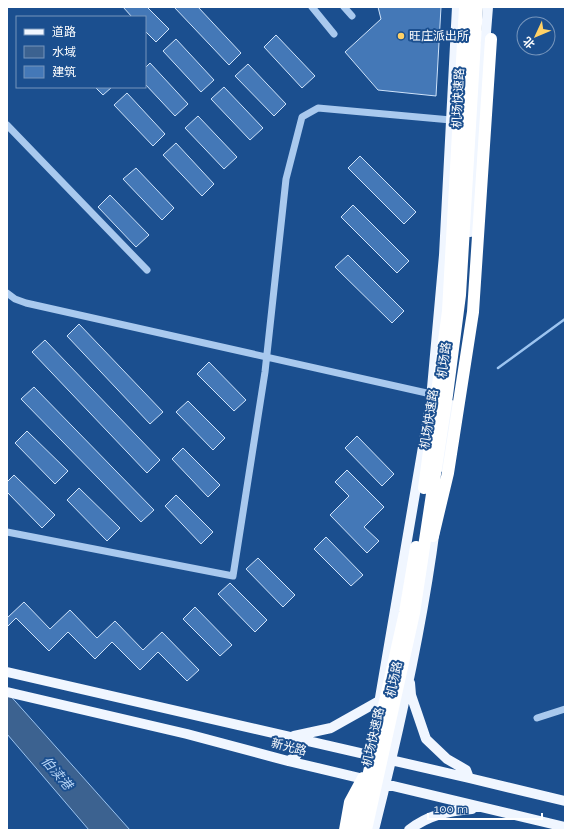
<svg xmlns="http://www.w3.org/2000/svg" width="572" height="837" font-family="Raleway,'Noto Sans SC',sans-serif">
  <rect width="100%" height="100%" fill="#1b4f8f"/>
  <!-- water -->
  <path fill="#3c6290" stroke="#9cc4f0" d="M7 692 130 830H89L7 734Z"/>
  <g fill="none" stroke-linecap="round" stroke-linejoin="round">
    <!-- stream -->
    <path stroke="#9cc4f0" stroke-width="2.5" d="M498 368 565 319"/>
  </g>
  <!-- building -->
  <path fill="#4478b7" stroke="#cfe3fa" d="M123 7H147L169 29 156 42 145 31V17H132Z
    M174 7H198L241 53 229 65Z
    M378 7H441L436 96 378 90 345 52 381 19Z
    M276 35 315 76 302 88 264 47Z
    M176 39 214 80 201 92 163 51Z
    M150 63 188 104 175 116 145 84V68Z
    M248 64 286 104 274 116 235 76Z
    M95 87H112L103 95Z
    M224 87 263 128 250 140 211 99Z
    M127 93 165 134 153 146 114 105Z
    M198 116 237 157 224 169 185 128Z
    M176 143 214 184 202 196 163 155Z
    M360 156 416 212 404 224 348 168Z
    M136 168 174 208 162 220 123 179Z
    M110 195 149 235 136 247 98 207Z
    M353 205 409 261 397 273 341 217Z
    M348 255 404 311 392 323 335 267Z
    M79 324 163 412 150 424 67 336Z
    M45 340 160 460 147 473 32 352Z
    M209 362 246 400 234 411 197 374Z
    M34 387 154 510 141 522 21 399Z
    M188 401 225 438 213 450 176 412Z
    M27 431 68 471 55 484 15 443Z
    M357 436 394 474 382 486 345 448Z
    M183 448 220 485 208 497 172 459Z
    M347 470 384 507 364 527 379 541 367 553 330 515 349 496 335 482Z
    M14 475 55 515 42 528 7 492V482Z
    M79 488 120 528 107 541 67 500Z
    M176 495 213 532 201 544 165 506Z
    M326 537 363 575 351 586 314 549Z
    M258 558 295 595 283 607 246 569Z
    M230 583 267 620 255 632 218 594Z
    M24 602 50 629 70 610 97 638 115 621 143 650 162 632 199 670 187 681 158 652 140 670 112 642 95 659 68 632 49 651 16 618 7 627V618Z
    M195 607 232 645 220 656 183 619Z"/>
  <g fill="none" stroke-linecap="round" stroke-linejoin="round">
    <!-- minor -->
    <path stroke="#a9c9ee" stroke-width="7" d="M312 7 334 34
      M344 7 352 16
      M7 125 147 270
      M7 293 15 299 26 303 440 396
      M7 532 233 576 265 372 286 179 302 117 318 108 451 120
      M537 718 565 709"/>
    <!-- major -->
    <path stroke="#f0f6ff" stroke-width="10" d="M470 232 488 7
      M432 388 444 255 457 7
      M443 467 451 405
      M7 672 469 778 565 801
      M410 683 411 695 426 739 447 759 466 770 469 778
      M7 692 187 734 288 761 565 827
      M377 715 430 406
      M294 736 331 728 379 701
      M288 761 295 757 300 750 298 742 291 737
      M374 830C399 731 422 629 435 528
      M409 830C428 815 448 811 472 809"/>
    <!-- highway -->
    <path stroke="#fff" stroke-width="12" d="M424 488 448 311 465 7
      M433 536 448 473 473 312 491 39
      M345 830 350 802 363 778
      M356 830 405 612 416 547
      M366 830 414 613 447 395 460 295 477 7"/>
  </g>
  <!-- markers -->
  <circle fill="#ffd166" stroke="#1b4f8f" stroke-width="1.5" cx="401" cy="36" r="4"/>
  <g text-anchor="middle" dominant-baseline="central" stroke-width="4" stroke-linejoin="round" paint-order="stroke">
    <!-- poi labels -->
    <g font-size="12" fill="#fff" stroke="#1b4f8f" text-anchor="start">
      <text x="409" y="36">旺庄派出所</text>
    </g>
    <!-- street labels -->
    <g font-size="12" fill="#fff" stroke="#1b4f8f">
      <text transform="translate(458 98) rotate(-87)">机场快速路</text>
      <text transform="translate(444 360) rotate(-83)">机场路</text>
      <text transform="translate(429 419) rotate(-81)">机场快速路</text>
      <text transform="translate(394 679) rotate(-78)">机场路</text>
      <text transform="translate(373 737) rotate(-77)">机场快速路</text>
      <text transform="translate(289 747) rotate(14)">新光路</text>
    </g>
    <!-- water labels -->
    <g font-size="13" font-style="italic" fill="#b5d3f5" stroke="#1b4f8f">
      <text transform="translate(57 773) rotate(49)">伯渎港</text>
    </g>
  </g>
  <!-- border -->
  <rect width="572" height="837" fill="none" stroke="#ffffff" stroke-width="16"/>
  <!-- legend -->
  <rect x="16" y="16" width="130" height="72" fill="#1b4f8f" stroke="#7695bc"/>
  <rect x="24" y="29" width="20" height="6" fill="#f0f6ff" stroke="#7695bc"/>
  <text x="52" y="36" font-size="12" fill="#ffffff">道路</text>
  <rect x="24" y="46" width="20" height="12" fill="#3c6290" stroke="#7695bc"/>
  <text x="52" y="56" font-size="12" fill="#ffffff">水域</text>
  <rect x="24" y="66" width="20" height="12" fill="#4478b7" stroke="#7695bc"/>
  <text x="52" y="76" font-size="12" fill="#ffffff">建筑</text>
  <!-- north arrow -->
  <g transform="translate(536 36) rotate(226)"><circle r="19" fill="#1b4f8f" stroke="#7695bc"/>
  <path d="M0-3L7 15L0 10L-7 15Z" fill="#ffd166"/>
  <text y="-6" font-size="11" font-weight="bold" text-anchor="middle" fill="#ffffff">北</text>
  </g>
  <!-- scale -->
  <path d="M428 813v6h114v-6" fill="none" stroke="#ffffff" stroke-width="2"/>
  <text x="434" y="813" font-size="12" fill="#ffffff" stroke="#1b4f8f" stroke-width="3" paint-order="stroke">100 m</text>
</svg>
